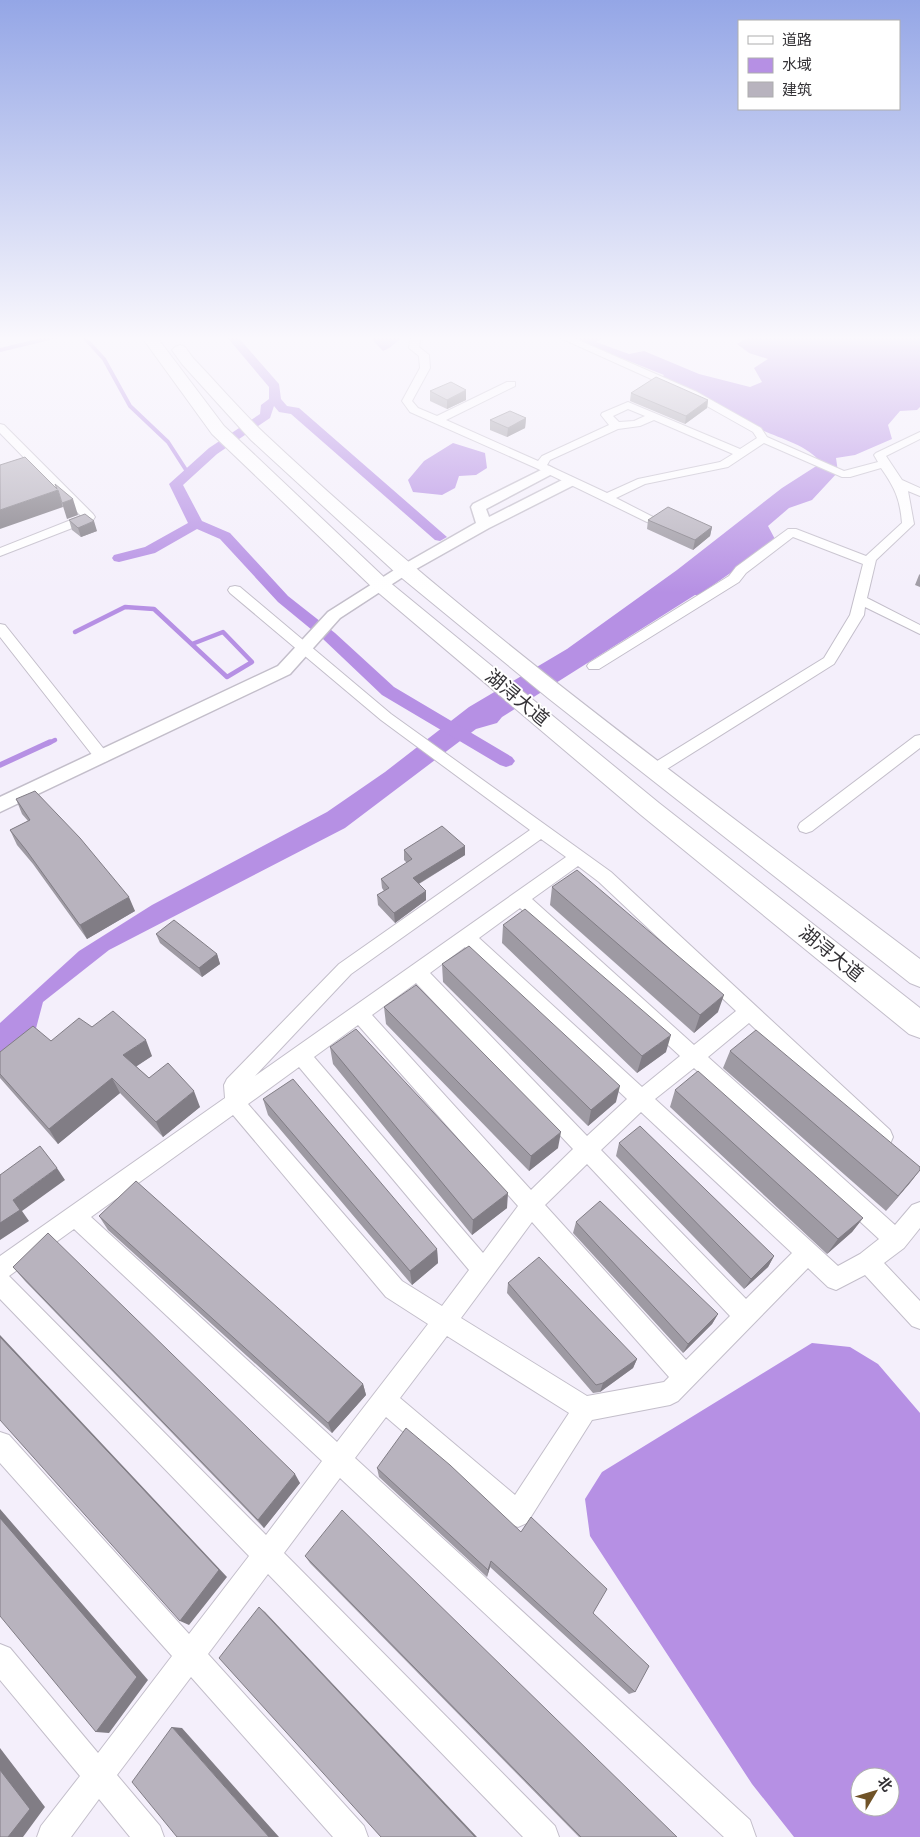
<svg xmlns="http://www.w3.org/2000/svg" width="920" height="1837" font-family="Signika,'Noto Sans SC',sans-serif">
  <rect width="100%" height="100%" fill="#f4effb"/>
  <!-- water -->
  <path fill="#b690e4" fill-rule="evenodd" d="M369 336H406C396 340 394 347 383 351Z
    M566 336H606L596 342 629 354 644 351 699 374 750 387 762 382 754 368 768 359 749 353 737 344 750 336H920V407L917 410 900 411 888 425 892 439 855 455 836 458 838 472 812 500 789 508 768 526 776 541 699 595H695L502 717 497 723 476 729 345 828 109 950 43 1002 34 1036 0 1064V1023L79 951 152 905 327 812 385 772 469 707 567 649 677 570 782 488 821 463C807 444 779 439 758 428 726 411 695 392 662 377L664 375Z
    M453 443 485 453 487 468 476 475 459 476 455 488 442 495 413 492 408 480 424 461Z
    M812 1343 850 1347 878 1364 920 1413V1837H794L752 1784 590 1536 585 1499 602 1472ZM860 1777H890V1807H860Z"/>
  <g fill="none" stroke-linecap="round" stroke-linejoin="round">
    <!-- stream-far2 -->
    <path stroke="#b690e4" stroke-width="4" d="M83 336 104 359 130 406 168 442 188 473
      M0 350 58 336"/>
    <!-- stream-far1 -->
    <path stroke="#b690e4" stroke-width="4.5" d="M75 632 125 607 154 609 227 677 252 662 223 632 192 644
      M47 744 55 740"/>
    <!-- stream -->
    <path stroke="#b690e4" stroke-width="5.5" d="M0 765 50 742"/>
    <!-- canal -->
    <path fill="#b690e4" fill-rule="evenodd" d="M226 336H237L279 384 281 399 287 406 299 408 447 537 440 541 435 540 291 414 279 412 274 406 270 418 217 454 183 485 202 521 230 533 288 596 335 633 394 687 512 757 515 761 512 765 506 767 500 765 382 695 323 639 278 602 220 539 197 529 155 553 119 562 114 561 112 558 114 555 145 547 188 523 169 484 209 448 260 414 261 405 269 399V387Z"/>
    <!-- minor casing -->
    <g stroke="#c3beca" stroke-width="2">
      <path id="minor" d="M415 336H427L420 341 419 347 429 355 430 368 412 401 418 408 437 416 507 382H515V386L446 420 538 461 542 456 609 425 601 415 602 413 628 402 740 449 757 438 753 432 689 396 556 336H569L697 392 761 428 767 437 844 471 878 462 874 455 876 453 920 432V439L886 456 902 480 920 488V496L908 491 914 524 876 560 867 598 920 625V634L865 607 864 615 834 664 659 774 654 775 649 774 646 770 649 766 824 658 850 615 863 564 793 537 746 573 739 582 599 669H589L587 666 589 663 729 576 736 567 788 529H796L866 556 902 523C900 499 895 488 881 468L850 477H842L764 443 728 467 645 484 616 498 657 519 651 523 647 522 536 468 410 412 402 401 420 368 419 356 409 348 410 340ZM628 409 645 416 634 421 619 422 613 416ZM654 420 733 454 720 462 638 479 607 493 547 465 550 460 618 429 640 426Z
        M0 424 4 425 93 514 95 517 93 520 0 556V548L81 516 0 433Z
        M235 586 240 587 391 714 611 872 890 1130 893 1137 890 1144 883 1146 876 1144 749 1023 708 1057 895 1225 912 1205 920 1202V1228L904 1248 884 1263 920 1301V1329L912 1326 865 1275 836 1290 828 1287 808 1268 678 1401 670 1405 592 1420 527 1523 518 1527 509 1523 386 1417 355 1458 750 1820 756 1837H724L340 1478 284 1553 555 1826 559 1837H523L268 1574 208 1654 364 1826 368 1837H333L191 1677 117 1775 160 1826 164 1837H130L99 1799 71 1837H37L41 1826 80 1776 0 1680V1644L10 1648 98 1753 172 1656 0 1463V1432L9 1435 189 1634 249 1556 0 1299V1256L225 1098 224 1085 227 1079 339 964 530 830 381 720 230 593 228 590 230 587ZM541 839 566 857 255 1076 351 974ZM578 866 599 882 736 1011 694 1045 532 899ZM520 908 680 1056 642 1087 479 938ZM465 947 627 1099 587 1136 430 973ZM416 983 573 1149 531 1190 372 1015ZM358 1025 518 1206 483 1253 314 1057ZM299 1067 469 1270 442 1306 402 1281 248 1104ZM694 1068 879 1239 860 1254 838 1266 655 1099ZM641 1112 792 1253 746 1299 601 1150ZM233 1115 386 1297 428 1324 337 1442 91 1217ZM587 1164 730 1316 686 1360 545 1205ZM532 1222 669 1377 664 1382 587 1396 461 1318ZM74 1229 322 1461 266 1535 9 1276ZM447 1336 569 1413 515 1495 400 1398Z
        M0 624 5 625 107 753 110 757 107 761 102 762 97 761 0 637Z
        M920 735V748L812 831 806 833 800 831 798 827 800 823 915 736Z"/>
    </g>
    <!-- tertiary casing -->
    <g stroke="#c3beca" stroke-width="3">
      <path id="tertiary" d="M549 466 556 470 554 473 486 509 489 517 566 478 571 477 578 481 576 484 489 528 409 573 340 618 290 674 0 812V797L278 666 328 612 399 567 476 523 471 507 473 504Z"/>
    </g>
    <!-- primary casing -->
    <g stroke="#c3beca" stroke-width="2">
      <path id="primary" d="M141 336H156L224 426 388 581 659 803 920 1008V1038L909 1034 641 815 374 589 212 434Z
        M180 345 185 347 193 358C217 383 240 410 265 434 469 626 697 790 920 959V987L910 983 548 698 397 574 251 440 182 364 172 350 175 347Z"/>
    </g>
    <!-- minor -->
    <use href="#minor" fill="#fff" fill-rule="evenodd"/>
    <!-- tertiary -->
    <use href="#tertiary" fill="#fff" fill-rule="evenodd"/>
    <!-- primary -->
    <use href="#primary" fill="#fff" fill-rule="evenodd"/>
  </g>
  <!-- wall -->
  <path fill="#9e9aa3" d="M430 391 466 400 447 409 430 401Z
    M631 393 708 400 707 408 685 424 630 401Z
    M526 418 525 428 507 437 490 430V420Z
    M69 520 97 531 81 537 72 530Z
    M648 520 712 527 710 536 693 550 647 529Z
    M920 574V587L915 585 919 575Z
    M16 799 135 911 87 939 33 864 17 845 10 830 28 821 22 814Z
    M465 846V855L419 884 426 891V900L395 923 378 905 377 895 384 891 382 888 381 879 407 863 404 860V850Z
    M552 887 718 1012 694 1033 550 905Z
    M503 925 666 1052 637 1073 502 943Z
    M156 934 217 954 220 964 202 977 160 943Z
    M442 964 616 1102 588 1126 443 982Z
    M384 1007 558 1148 529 1171 386 1024Z
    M92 1027 152 1056 136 1066 149 1078 200 1107 163 1137 120 1093 58 1144 0 1078V1052L51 1041Z
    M330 1047 507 1208 472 1235 333 1064Z
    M730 1051 920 1170 886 1211 723 1068Z
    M675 1090 863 1218 852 1232 827 1254 670 1107Z
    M263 1099 437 1249 438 1263 412 1285 268 1115Z
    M619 1143 774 1256 768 1267 744 1289 616 1156Z
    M99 1216 363 1384 366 1395 332 1433 108 1230Z
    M576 1222 718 1314 712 1324 683 1353 573 1233Z
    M13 1267 300 1483 264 1528 25 1281Z
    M508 1283 637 1359 633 1368 600 1392 593 1393 507 1293Z
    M377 1468 593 1613 635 1692 629 1694 490 1567 487 1577 379 1477Z
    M305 1556 677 1837H579L310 1563Z"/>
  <!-- shaded-wall -->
  <path fill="#817d85" d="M466 390V400L447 409V400Z
    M708 400 707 408 685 424 686 416Z
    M526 418 525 428 507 437 508 428Z
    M58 490 63 507 0 529V510Z
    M73 499 78 515 67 519 62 503Z
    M94 521 97 531 81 537 78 528Z
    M712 527 710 536 693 550 695 540Z
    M465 846V855L413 887V878Z
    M426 891V900L395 923 394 913Z
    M129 897 135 911 87 939 80 925Z
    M217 954 220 964 202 977 199 968Z
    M724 995 718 1012 694 1033 700 1015Z
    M671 1035 666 1052 637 1073 642 1056Z
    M146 1040 152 1056 131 1070 123 1055Z
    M112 1078 120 1093 58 1144 49 1129Z
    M620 1086 616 1102 588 1126 591 1110Z
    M194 1091 200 1107 163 1137 156 1122Z
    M561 1132 558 1148 529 1171 531 1156Z
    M57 1168 65 1180 22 1211 29 1221 0 1240V1223L13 1200Z
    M920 1170 910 1183 886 1211 898 1196Z
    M508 1193 507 1208 472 1235 473 1220Z
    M863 1218 852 1232 827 1254 838 1239Z
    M437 1249 438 1263 412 1285 410 1271Z
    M774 1256 768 1267 744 1289 751 1279Z
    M718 1314 712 1324 683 1353 688 1344Z
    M0 1335 227 1577 189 1625 180 1621 0 1337Z
    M637 1359 633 1368 600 1392 603 1383Z
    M363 1384 366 1395 332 1433 328 1423Z
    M295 1474 300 1483 264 1528 258 1520Z
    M0 1509 148 1680 109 1733 96 1732 0 1518Z
    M491 1561 490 1567 487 1577 488 1570Z
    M259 1607 265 1612 477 1837H475Z
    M172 1727 182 1728 279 1837H269Z
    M0 1748 45 1807 23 1837H8L0 1770Z"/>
  <!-- building -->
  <path fill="#b8b3be" stroke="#817d85" d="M656 377 708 400 686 416 631 393Z
    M451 382 466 390 447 400 430 391Z
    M510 411 526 418 508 428 490 420Z
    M25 457 57 489 55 484 73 499 62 503 58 490 0 510V465Z
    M668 507 712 527 695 540 648 520Z
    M85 514 94 521 78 528 69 520Z
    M35 791 80 838 129 897 80 925 26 850 10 830 30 820 16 799Z
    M442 826 465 846 413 878 426 891 394 913 377 895 389 888 381 879 412 859 404 850Z
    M577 870 724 995 700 1015 552 887Z
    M525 909 671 1035 642 1056 503 925Z
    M174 920 217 954 199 968 156 934Z
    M469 946 620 1086 591 1110 442 964Z
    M416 985 561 1132 531 1156 384 1007Z
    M113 1011 146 1040 123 1055 149 1078 168 1063 194 1091 156 1122 112 1078 49 1129 0 1074V1052L33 1026 51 1041 79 1018 92 1027Z
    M356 1029 508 1193 473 1220 330 1047Z
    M756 1030 920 1167V1170L898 1196 730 1051Z
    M698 1071 863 1218 838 1239 675 1090Z
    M293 1079 437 1249 410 1271 263 1099Z
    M640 1126 774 1256 751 1279 619 1143Z
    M40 1146 57 1168 13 1200 20 1210 0 1223V1175Z
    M136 1181 363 1384 328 1423 99 1216Z
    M600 1201 718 1314 688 1344 576 1222Z
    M48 1233 295 1474 258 1520 13 1267Z
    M539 1257 637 1359 603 1383 596 1385 508 1283Z
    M0 1337 219 1570 180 1621 0 1420Z
    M406 1428 450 1465 521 1532 531 1517 607 1589 593 1613 649 1666 635 1692 491 1561 488 1570 377 1468Z
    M342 1510 677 1837H581L305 1556Z
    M0 1518 137 1677 96 1732 0 1616Z
    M259 1607 475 1837H381L219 1658Z
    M172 1727 269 1837H177L132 1782Z
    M0 1770 30 1809 8 1837H0Z"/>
  <!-- sky -->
  <linearGradient id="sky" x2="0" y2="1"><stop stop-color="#94a6e6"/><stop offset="0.57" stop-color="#faf8fd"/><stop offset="1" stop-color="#faf8fd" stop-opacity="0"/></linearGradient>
  <rect width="920" height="593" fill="url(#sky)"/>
  <g text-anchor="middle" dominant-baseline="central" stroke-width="4" stroke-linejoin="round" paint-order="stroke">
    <!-- street labels -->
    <g font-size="19" fill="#333135" stroke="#fff">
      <text transform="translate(517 698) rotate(40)">湖浔大道</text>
      <text transform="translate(831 954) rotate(39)">湖浔大道</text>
    </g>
  </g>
  <!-- legend -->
  <rect x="738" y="20" width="162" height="90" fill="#ffffff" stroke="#adadae"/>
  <rect x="748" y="36" width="25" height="8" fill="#ffffff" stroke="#adadae"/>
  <text x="782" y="45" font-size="15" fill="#333135">道路</text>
  <rect x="748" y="58" width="25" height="15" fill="#b690e4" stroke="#adadae"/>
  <text x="782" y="70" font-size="15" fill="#333135">水域</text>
  <rect x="748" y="82" width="25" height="15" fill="#b8b3be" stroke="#adadae"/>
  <text x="782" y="95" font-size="15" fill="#333135">建筑</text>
  <!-- north arrow -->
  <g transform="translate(875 1792) rotate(52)"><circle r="24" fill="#ffffff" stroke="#adadae"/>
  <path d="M0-4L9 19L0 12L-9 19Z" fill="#705327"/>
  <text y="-8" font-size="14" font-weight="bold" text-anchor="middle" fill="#333135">北</text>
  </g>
</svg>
